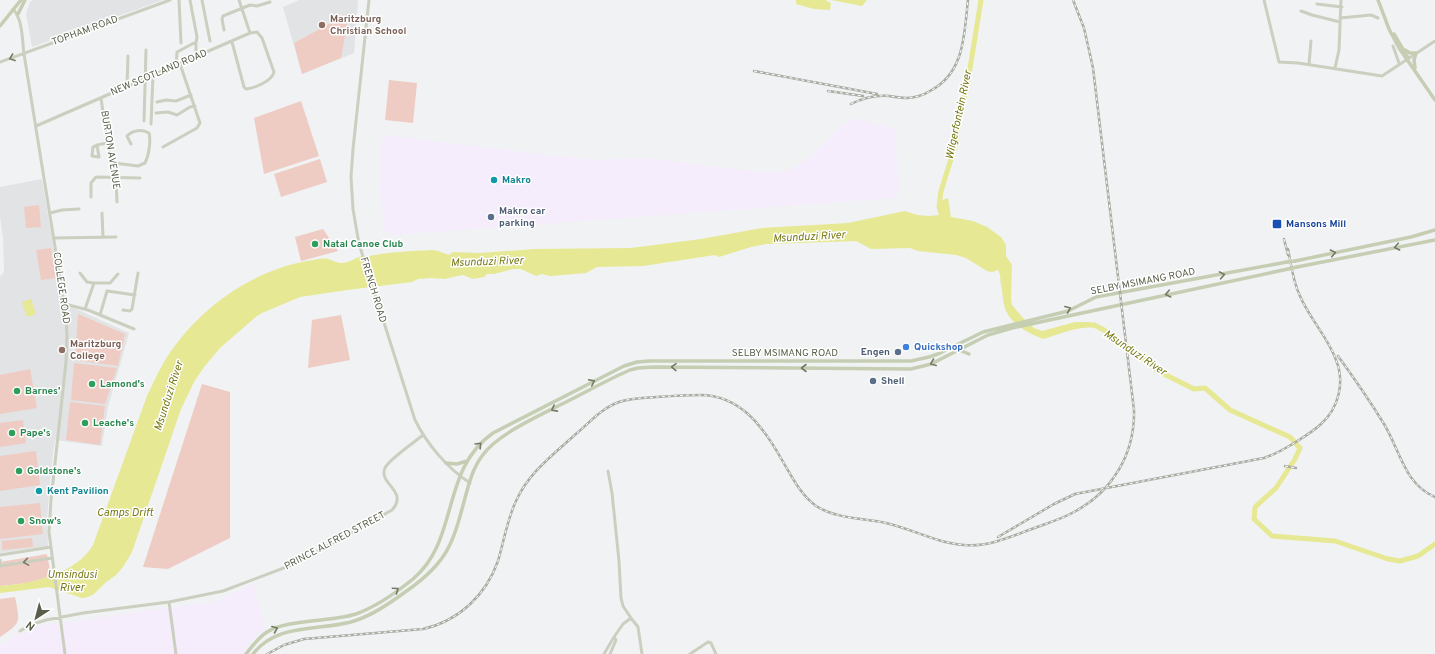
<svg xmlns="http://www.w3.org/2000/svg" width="1435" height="654" font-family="Overpass,sans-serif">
  <rect width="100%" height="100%" fill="#f1f2f3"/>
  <!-- commercial -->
  <path fill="#f5edfc" d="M853 118 895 129 899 193 895 198 392 235 384 229 380 188 381 147 383 135 593 160 643 158 768 173 788 170 795 167 810 157 843 124Z
    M253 583 265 629 254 637 243 654H0V645L31 627 217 601Z"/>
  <!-- education -->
  <path fill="#e2e3e4" d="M33 0H163L32 47 26 14 30 2Z
    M299 0H358L354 53 302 74 283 7Z
    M42 179 63 303 129 333 108 407 102 446 55 440 51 470 47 520 48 546 0 553V276L2 275 4 271 3 238 0 217V187Z"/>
  <!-- green -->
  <path fill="#eeccc3" d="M349 13 341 58 302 74 294 43Z
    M389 80 417 83 413 123 385 120Z
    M301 101 319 156 264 174 254 118Z
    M320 159 327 182 281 197 274 174Z
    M39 205 41 227 26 228 24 207Z
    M323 229 338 251 301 261 295 237Z
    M51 248 56 278 41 280 36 250Z
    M78 314 125 334 118 366 75 360Z
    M341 315 350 360 308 368 312 320Z
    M74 363 117 368 105 404 71 400Z
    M30 369 37 408 0 414V375Z
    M202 384 230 392V538L168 569 143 567Z
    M70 402 105 406 100 445 66 440Z
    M23 420 26 443 0 447V423Z
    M36 451 40 485 0 491V456Z
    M40 503 43 534 0 539V507Z
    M32 538 33 547 2 550V541Z
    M47 554 51 576 29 583 0 586V562Z
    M15 597C20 622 22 623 0 637V599Z"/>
  <!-- water -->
  <path fill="#e6e893" d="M796 0H825L831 3 830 10 814 9 796 4Z
    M831 0H867L862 6Z
    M948 198 951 217 973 221 987 227 1001 237 1006 245V256L1012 265 1011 299 1012 305 1022 317 1034 328 1042 331 1075 322H1090L1089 327C1070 329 1060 334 1043 339 1027 333 1007 322 1004 304 1002 298 1003 292 1001 285 1000 280 1001 275 998 270L992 272 987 271 966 258 956 255 918 251 910 248 871 249 856 241 767 244 751 247 719 257 715 255 643 266 597 267 586 273 550 276 542 274 536 276 521 269H513L494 274H487L484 277 473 279 463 275 457 276 445 279 431 278 418 279 412 282 347 290 300 297 262 313 257 316 220 348 204 367 194 382 181 409 132 552 123 567 116 575 105 583 94 594 88 597 82 598 49 587 0 593V586C32 584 76 574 93 545L147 396C156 377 164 359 177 343 210 300 259 268 313 260 318 259 324 258 328 259 334 261 337 263 343 263 349 262 352 260 357 258 360 256 365 256 369 256 389 252 411 251 432 250L438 251 449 255 453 252 479 253 535 249 631 248 701 239 762 228 848 223 905 211 917 215 929 216 939 215 937 209V202Z
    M31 299 36 314 27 317 22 302Z"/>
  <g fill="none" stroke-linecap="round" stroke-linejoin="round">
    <!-- river -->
    <path stroke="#e6e893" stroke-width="5" d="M939 206 941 191 956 143 959 119 967 87 981 0
      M1084 325H1094L1104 330 1139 355 1158 371 1194 389 1205 388 1230 410 1290 437 1300 448 1295 459 1276 488 1255 507 1254 519 1272 536 1335 541 1388 559 1400 561 1418 556 1435 544"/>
    <!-- minor -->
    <path stroke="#cbcfc0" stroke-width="3" d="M179 0 181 43
      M190 0 197 37 196 43
      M202 0 210 41
      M369 0 353 149 351 177 353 209 359 244 415 420C427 444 447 468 470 483
      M1264 0 1279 62 1298 63 1382 76 1435 41
      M1317 4 1342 7
      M13 9C23 20 22 39 24 54L66 315 67 337 66 362 51 500 49 532 65 654
      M1301 11 1312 15 1340 22
      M1340 18 1371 15 1378 18
      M224 30 222 19 223 16 250 5 257 6 270 2
      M232 42 244 87 246 89C255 88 272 81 274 72L262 38 257 32 250 33
      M1393 46 1399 63
      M0 62 170 0
      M1309 64 1311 41
      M176 66 177 52 194 43 196 45V57
      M1335 68 1339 50 1341 0
      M127 87 128 56
      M101 98 107 141 116 180 117 202
      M157 102 166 100 176 101 191 95
      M156 113 168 112 177 115 190 107 195 106
      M144 121 146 50
      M151 124 153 76
      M36 126 250 33 239 0
      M97 145 99 157 92 156 93 147C98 144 102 144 108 143
      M163 147 197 128 200 123 180 64
      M114 163 138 166 145 163C149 155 151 141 149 133 142 129 133 130 127 136L131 144
      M91 197V183L96 177 140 178
      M50 213 62 210 79 209
      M102 213 103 237
      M54 238 116 237
      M80 273 87 282 94 283
      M65 304 88 310 134 329
      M85 309 94 283H110L118 274
      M123 310 130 311 132 309 138 273
      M100 315 107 291 135 295
      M608 471 612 493 619 561 621 598 623 606 631 618
      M0 555 51 547
      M0 560V563
      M0 566 52 558
      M169 602 176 654
      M20 631 30 625 46 620 83 613 169 602 223 591 297 563 392 510C409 491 378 484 385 468 389 459 415 442 423 435
      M604 654 614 637
      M610 654 616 640 614 637 623 624 631 618 638 627 642 654
      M690 654 708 642 711 643 716 654"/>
    <!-- major -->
    <path stroke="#c5ceb3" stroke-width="3.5" d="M1378 0 1389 29 1399 48 1435 100
      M18 14 25 0
      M0 26 21 0
      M1394 34 1408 58
      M1405 50 1410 53H1416L1414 60 1415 68
      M1295 261 1411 237 1435 230
      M1297 267 1435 240
      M959 350 969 354
      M446 463 457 464 467 461
      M246 654C252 646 258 638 267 632 287 619 331 622 356 614 375 607 397 592 413 579 460 539 440 470 493 433L624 366 637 362 650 361H911L929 357 938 354 983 332 1068 311 1096 297 1287 262
      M253 654C277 623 317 631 351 622 372 616 390 603 408 590 448 562 453 543 465 498 469 483 473 468 482 456 498 433 545 413 570 400 590 390 609 379 630 370L638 368 653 367 911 369 931 364 988 335 1012 328 1288 269"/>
    <!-- rail casing -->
    <g stroke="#a9aca3" stroke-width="2.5">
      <path id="rail" d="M754 71 877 94
        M828 91 863 96
        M851 104C863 98 875 95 889 96 895 97 901 98 907 98 914 98 924 95 930 91 965 73 964 34 968 0
        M1284 239 1288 255
        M1338 356C1354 378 1370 401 1384 424 1400 450 1404 484 1435 497
        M1285 466 1296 468
        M998 537 1054 504 1075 494 1264 458C1277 454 1288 447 1299 440 1307 435 1315 430 1321 424 1339 408 1345 382 1336 360 1328 337 1309 318 1300 296 1293 282 1291 264 1288 249
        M267 654 284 645 304 639 423 629C459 621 486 595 498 561 504 541 507 520 516 501 529 472 554 454 577 433 590 422 602 408 619 402 631 398 644 398 657 397 671 396 686 395 700 395 741 395 764 428 782 460 792 477 800 494 816 506 837 519 862 518 886 523 912 529 937 543 964 545 987 547 1008 538 1029 530 1044 524 1060 520 1074 512 1112 492 1135 454 1134 410L1093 68 1084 28 1073 0"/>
    </g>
    <!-- rail -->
    <use href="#rail" stroke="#fff" stroke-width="1" stroke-dasharray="3" stroke-linecap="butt"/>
    <!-- major-bridge -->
    <path stroke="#c5ceb3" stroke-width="3.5" d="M1287 262 1295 261
      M1288 269 1297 267"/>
  </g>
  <!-- one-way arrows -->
  <defs><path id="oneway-chevron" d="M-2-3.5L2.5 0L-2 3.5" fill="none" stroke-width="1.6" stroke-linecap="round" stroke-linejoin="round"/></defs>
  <g stroke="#757a68">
    <use href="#oneway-chevron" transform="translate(12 58) rotate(160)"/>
    <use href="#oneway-chevron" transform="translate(26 562) rotate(171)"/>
  </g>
  <g stroke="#737a64">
    <use href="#oneway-chevron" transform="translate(1397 247) rotate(169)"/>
    <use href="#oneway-chevron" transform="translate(1333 253) rotate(-12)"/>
    <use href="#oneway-chevron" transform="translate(1222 275) rotate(-10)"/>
    <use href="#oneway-chevron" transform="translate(1168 294) rotate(167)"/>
    <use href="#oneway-chevron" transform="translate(1068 309) rotate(-22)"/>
    <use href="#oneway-chevron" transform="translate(933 363) rotate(158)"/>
    <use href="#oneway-chevron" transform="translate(674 367) rotate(-179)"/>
    <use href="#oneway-chevron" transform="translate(804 368) rotate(180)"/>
    <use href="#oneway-chevron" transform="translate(592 382) rotate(-27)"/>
    <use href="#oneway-chevron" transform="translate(554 409) rotate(152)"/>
    <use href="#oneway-chevron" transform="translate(479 445) rotate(-46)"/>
    <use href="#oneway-chevron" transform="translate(396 590) rotate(-35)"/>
    <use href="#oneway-chevron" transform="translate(275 629) rotate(-22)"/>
  </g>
  <!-- markers -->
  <g fill="#8d6e63" stroke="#fff" stroke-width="1.5">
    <circle cx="322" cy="25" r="4"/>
    <circle cx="62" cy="350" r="4"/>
  </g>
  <g fill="#0f9aa8" stroke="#fff" stroke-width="1.5">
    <circle cx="494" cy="180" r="4"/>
    <circle cx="39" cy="491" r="4"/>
  </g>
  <g fill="#5c6f8a" stroke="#fff" stroke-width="1.5">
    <circle cx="491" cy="217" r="4"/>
    <circle cx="898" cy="352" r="4"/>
    <circle cx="873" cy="381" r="4"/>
  </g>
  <rect fill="#1a4fb4" stroke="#fff" stroke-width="1.5" x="1272" y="219" width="10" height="10" rx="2"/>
  <g fill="#2e9e5b" stroke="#fff" stroke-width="1.5">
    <circle cx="315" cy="244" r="4"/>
    <circle cx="92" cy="384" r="4"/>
    <circle cx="17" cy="391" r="4"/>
    <circle cx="85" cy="423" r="4"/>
    <circle cx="12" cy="433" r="4"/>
    <circle cx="19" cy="471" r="4"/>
    <circle cx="21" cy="521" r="4"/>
  </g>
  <circle fill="#3f7fe0" stroke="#fff" stroke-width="1.5" cx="906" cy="347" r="4"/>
  <g text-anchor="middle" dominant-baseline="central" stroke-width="3" stroke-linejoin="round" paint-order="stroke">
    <!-- education labels -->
    <g font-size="10" font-weight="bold" fill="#785e54" stroke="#fff" text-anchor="start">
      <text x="330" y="19">Maritzburg<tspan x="330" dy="12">Christian School</tspan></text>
      <text x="70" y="344">Maritzburg<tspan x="70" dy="12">College</tspan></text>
    </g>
    <!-- street labels -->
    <g font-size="10" fill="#585e4a" stroke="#fff">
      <text transform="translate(85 31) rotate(-20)">TOPHAM ROAD</text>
      <text transform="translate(159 73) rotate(-23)">NEW SCOTLAND ROAD</text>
      <text transform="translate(110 150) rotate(81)">BURTON AVENUE</text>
      <text transform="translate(1143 282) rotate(-11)">SELBY MSIMANG ROAD</text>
      <text transform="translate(61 288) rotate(82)">COLLEGE ROAD</text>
      <text transform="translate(373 290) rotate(73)">FRENCH ROAD</text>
      <text x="785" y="353">SELBY MSIMANG ROAD</text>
      <text transform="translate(335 541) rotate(-28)">PRINCE ALFRED STREET</text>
    </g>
    <!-- culture labels -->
    <g font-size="10" font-weight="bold" fill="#0d838f" stroke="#fff" text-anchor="start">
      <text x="502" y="180">Makro</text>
      <text x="47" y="491">Kent Pavilion</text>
    </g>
    <!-- service labels -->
    <g font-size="10" font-weight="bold" fill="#4e5e75" stroke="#fff" text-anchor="start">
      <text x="499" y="211">Makro car<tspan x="499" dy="12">parking</tspan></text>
      <text x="890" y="352" text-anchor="end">Engen</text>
      <text x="881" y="381">Shell</text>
    </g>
    <!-- transit labels -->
    <g font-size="10" font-weight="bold" fill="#164399" stroke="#fff" text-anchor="start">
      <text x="1286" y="224">Mansons Mill</text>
    </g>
    <!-- leisure labels -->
    <g font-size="10" font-weight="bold" fill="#27864d" stroke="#fff" text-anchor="start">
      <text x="323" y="244">Natal Canoe Club</text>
      <text x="100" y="384">Lamond's</text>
      <text x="25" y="391">Barnes'</text>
      <text x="93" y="423">Leache's</text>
      <text x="20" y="433">Pape's</text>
      <text x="27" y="471">Goldstone's</text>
      <text x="29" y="521">Snow's</text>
    </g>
    <!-- shop labels -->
    <g font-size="10" font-weight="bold" fill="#366cbe" stroke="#fff" text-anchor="start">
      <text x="914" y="347">Quickshop</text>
    </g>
    <!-- water labels -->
    <g font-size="11" font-style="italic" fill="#767914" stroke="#fff">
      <text transform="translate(959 115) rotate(-78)">Wilgerfontein River</text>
      <text transform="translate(809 237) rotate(-3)">Msunduzi River</text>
      <text transform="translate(487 262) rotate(-2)">Msunduzi River</text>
      <text transform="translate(1135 353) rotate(34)">Msunduzi River</text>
      <text transform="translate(169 396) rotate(-72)">Msunduzi River</text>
      <text x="125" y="513">Camps Drift</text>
      <text x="72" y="575">Umsindusi<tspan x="72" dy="13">River</tspan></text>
    </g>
  </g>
  <!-- north arrow -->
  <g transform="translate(36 618) rotate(216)" stroke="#ffffff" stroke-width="3" paint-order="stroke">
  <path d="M0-3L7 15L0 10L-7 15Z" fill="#585e4a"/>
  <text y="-6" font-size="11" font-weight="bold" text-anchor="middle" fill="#585e4a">N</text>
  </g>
</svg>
